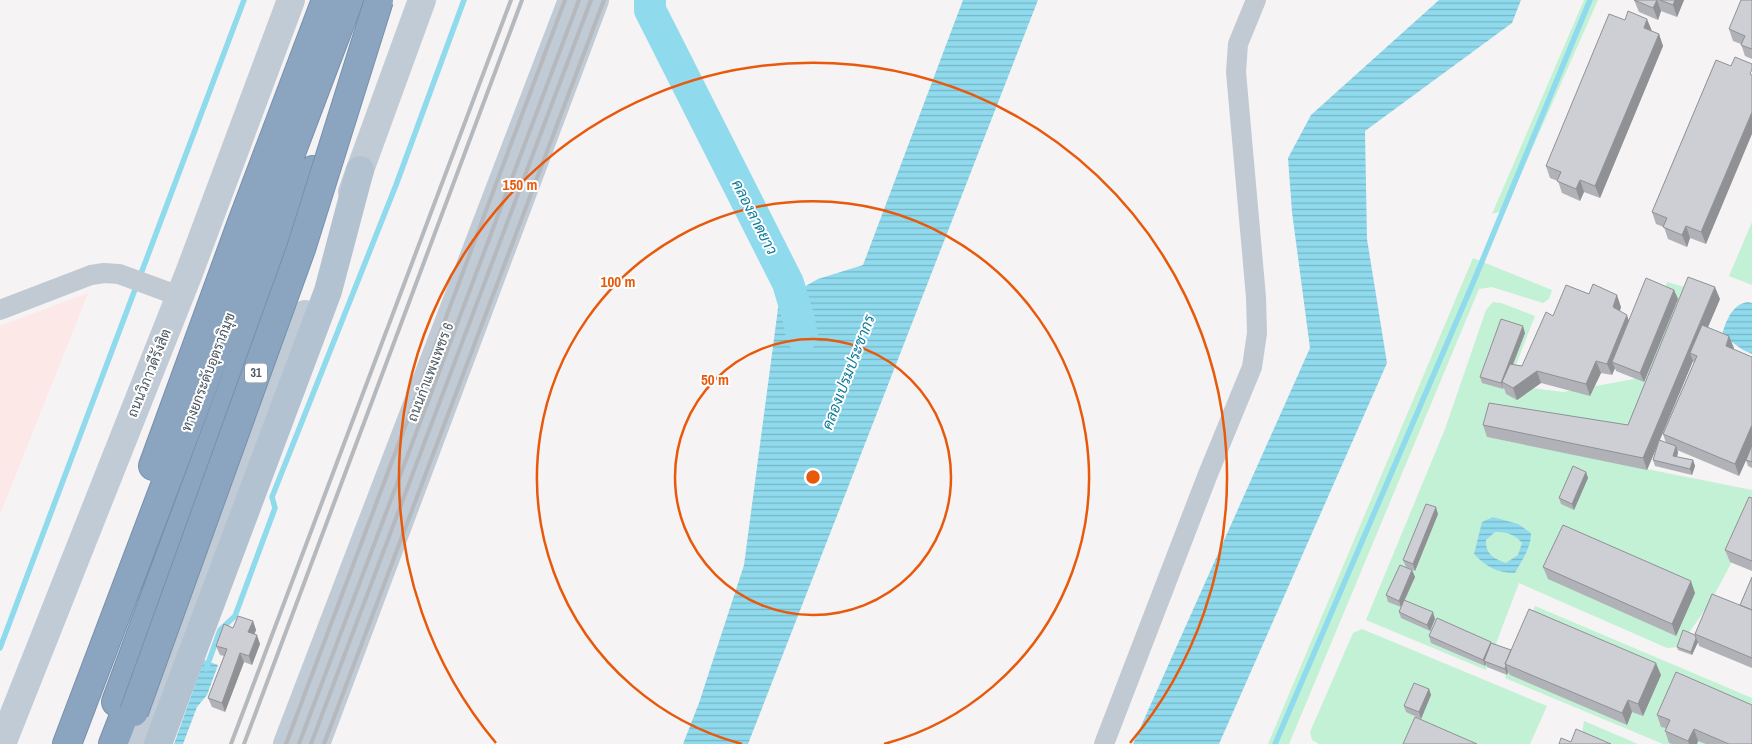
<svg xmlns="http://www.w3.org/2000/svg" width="1752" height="744" font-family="'Archivo Narrow',Sarabun,sans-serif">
  <defs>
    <pattern id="water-rules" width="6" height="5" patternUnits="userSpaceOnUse" patternTransform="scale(1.25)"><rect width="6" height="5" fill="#90daee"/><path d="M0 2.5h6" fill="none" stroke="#78b4c4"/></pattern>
  </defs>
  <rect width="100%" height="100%" fill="#f5f3f3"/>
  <!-- medical -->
  <path fill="#fce8e6" d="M88 293 0 514V326Z"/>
  <!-- green -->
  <path fill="#c3f1d5" d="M1584 0H1598L1505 210 1492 214Z
    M1752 222V285L1729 276Z
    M1473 258 1552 290 1549 299 1543 303 1492 287 1479 289 1289 744H1268Z
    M1667 282 1692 289 1632 437H1487L1752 490V524L1711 601 1679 647 1667 648 1519 583 1486 670 1366 620 1445 429 1486 310 1493 302 1501 303 1535 316 1508 385 1563 392 1634 379Z
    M1535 606 1752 698V744H1663L1505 678Z
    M1362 629 1547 706 1530 744H1319L1312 740 1310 732 1353 633Z
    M1584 721 1638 744H1587L1581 741Z"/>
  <!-- water -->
  <path fill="url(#water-rules)" fill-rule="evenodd" d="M963 0H1038L748 744H683L699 703 744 565 779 301 818 279 863 265Z
    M1439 0H1521L1512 23 1365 131 1367 239 1387 363 1219 744H1133L1310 348 1292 212 1288 158 1311 115Z
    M1748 302 1752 303V354L1743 350 1722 335C1726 321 1732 304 1748 302Z
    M1493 517 1518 524 1531 533C1531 548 1522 560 1515 573 1497 573 1485 566 1474 554L1482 522ZM1495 532C1506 532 1515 534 1522 543L1518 555 1506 563C1494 559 1485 554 1486 540Z
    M204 660 218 665 207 695 197 707 183 744H174Z"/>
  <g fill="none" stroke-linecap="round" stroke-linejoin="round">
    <!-- stream -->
    <path stroke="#90daee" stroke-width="5.5" d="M0 648 244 0
      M206 669 220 630 235 616 275 508 272 497 396 185 464 0
      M1275 744 1473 283 1590 0"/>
    <!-- river -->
    <path stroke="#90daee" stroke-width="32" d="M650 0V10L788 283 799 320 802 336"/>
    <!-- highway casing -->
    <g stroke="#7690ad" stroke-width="30">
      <path id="highway" d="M153 466 241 225 326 0
        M116 702 313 170
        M67 744 349 0
        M113 744 136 685"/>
    </g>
    <!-- street -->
    <path stroke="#c1cad2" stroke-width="20" d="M0 310 91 275 104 273 119 274 179 296
      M1104 744 1208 474 1252 367 1257 333 1256 297 1236 72 1238 44 1256 0"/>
    <!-- secondary -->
    <path stroke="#c1cbd6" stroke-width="28" d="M352 192 422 0
      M2 744 189 273 291 0
      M140 744 305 314
      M287 744 572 0
      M316 744 595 0"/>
    <!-- primary -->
    <path stroke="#b3c2d1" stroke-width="28" d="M158 744 328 291 360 170"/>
    <!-- highway -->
    <use href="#highway" stroke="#8ba5c1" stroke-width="28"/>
    <!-- rail -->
    <path stroke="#b5b8bd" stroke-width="4" d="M231 744 511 0
      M244 744 522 0
      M286 744 565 0
      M299 744 579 0
      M311 744 591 0
      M324 744 604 0"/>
    <!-- highway-bridge casing -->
    <g stroke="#7690ad" stroke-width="30" stroke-linecap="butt">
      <path id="highway-bridge" d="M134 712 301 249 379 0"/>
    </g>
    <!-- highway-bridge -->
    <use href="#highway-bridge" stroke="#8ba5c1" stroke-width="28"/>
  </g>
  <!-- wall -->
  <path fill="#b0b2b7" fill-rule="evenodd" d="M1634 0H1684L1677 17 1661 11 1658 20 1639 12Z
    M1752 0V59L1745 56 1741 44 1733 41 1729 29Z
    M1652 31 1659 34 1663 46 1600 198 1584 192 1580 201 1562 193 1558 181 1550 178 1546 166Z
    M1716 60 1706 244 1690 238 1687 247 1668 239 1664 227 1656 224 1652 212Z
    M1674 290 1678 299 1644 382 1616 371 1615 368 1612 375 1601 373 1590 396 1541 383 1517 400 1506 394 1504 388 1503 389 1482 383 1480 377 1525 333 1513 365 1522 366 1553 316 1621 307 1620 311 1629 321Z
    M1720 299 1708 327 1734 348 1733 349 1752 357V468L1748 466 1746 460 1739 476 1677 450 1678 452 1677 457 1693 460 1695 466 1692 475 1655 466 1653 460 1658 444 1647 470 1487 437 1483 425H1628ZM1693 361 1694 363 1663 434 1666 443 1660 440Z
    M1586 472 1588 478 1574 510 1561 504 1559 498Z
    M1752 498V571L1730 562 1725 550Z
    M1438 514 1415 571 1406 567 1403 560Z
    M1543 567 1695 593 1676 636 1548 579Z
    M1412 570 1415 577 1405 600 1435 619 1430 631 1401 618 1399 612 1401 607 1388 602 1386 595Z
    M1752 577V668L1699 646 1698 642 1692 655 1678 650 1677 647 1695 635V634L1740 605Z
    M253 621 256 630 254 634 260 644 252 665 244 662 225 712 212 707 208 698 224 656 220 655 216 646 233 628Z
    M1429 636 1491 642V643L1511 650 1661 675 1643 716 1632 712 1627 725 1510 675 1508 672 1507 675 1487 667 1486 664 1485 666 1431 643Z
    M1429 689 1431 695 1421 719 1406 712 1404 706Z
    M1657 715 1752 744H1706L1698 741 1697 744H1672L1669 743 1665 731 1666 728 1661 727Z"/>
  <!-- shaded-wall -->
  <path fill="#909195" d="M1657 0 1661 11 1658 20 1653 8Z
    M1675 0H1684L1677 17 1673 5Z
    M1647 19 1652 31 1644 28Z
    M1659 34 1663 46 1600 198 1595 186Z
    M1752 112V134L1706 244 1701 232Z
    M1580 180 1584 192 1580 201 1576 189Z
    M1686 226 1690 238 1687 247 1682 235Z
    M1715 287 1720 299 1696 355 1690 353 1693 361 1647 470 1643 458Z
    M1674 290 1678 299 1644 382 1640 373Z
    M1617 295 1621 307 1617 319 1613 307Z
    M1627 315 1631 327 1612 362 1615 368 1612 375 1607 364Z
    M1523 326 1525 333 1505 384 1502 382 1503 389 1501 383Z
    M1729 336 1734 348 1730 358 1726 346Z
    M1596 361 1601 373 1590 396 1586 384Z
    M1537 371 1541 383 1517 400 1513 388Z
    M1752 425V447L1739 476 1735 464Z
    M1676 446 1678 452 1676 462 1673 456Z
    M1693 460 1695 466 1692 475 1690 469Z
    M1586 472 1588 478 1574 510 1572 504Z
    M1436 507 1438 514 1415 571 1413 564Z
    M1412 570 1415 577 1401 607 1399 601Z
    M1691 581 1695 593 1676 636 1672 624Z
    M1433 612 1435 619 1430 631 1427 625Z
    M253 621 256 630 252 641 248 632Z
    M257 635 260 644 252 665 249 656Z
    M1696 638 1698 642 1692 655 1691 652Z
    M1491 642 1493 648 1484 661 1486 664 1485 666 1483 660Z
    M240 653 244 662 225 712 222 703Z
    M1656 663 1661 675 1643 716 1638 704Z
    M1506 665 1508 672 1507 675 1505 669Z
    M1429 689 1431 695 1421 719 1419 712Z
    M1628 700 1632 712 1627 725 1622 713Z
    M1694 729 1698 741 1697 744H1689L1688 741Z"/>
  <!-- building -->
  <path fill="#cdcfd5" stroke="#909195" d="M1634 0H1657L1653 8Z
    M1660 0H1675L1673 5Z
    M1741 0H1752V49L1741 45 1745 36 1729 29Z
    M1628 11 1647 19 1644 28 1659 34 1595 186 1580 180 1576 189 1557 181 1561 172 1546 166 1609 14 1625 20Z
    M1735 57 1752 64V69L1750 74 1752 75V112L1701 232 1686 226 1682 235 1663 227 1667 218 1652 212 1716 60 1731 66Z
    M1688 277 1715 287 1643 458 1483 425 1489 403 1628 425Z
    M1646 278 1674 290 1640 373 1612 362Z
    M1593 284 1617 295 1613 307 1627 315 1607 364 1596 361 1586 384 1537 371 1513 388 1502 382 1510 364 1522 366 1546 312 1553 316 1566 285 1589 294Z
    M1501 319 1523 326 1501 383 1480 377Z
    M1702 325 1729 336 1726 346 1752 357V425L1735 464 1663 434 1697 356 1690 353Z
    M1659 440 1676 446 1673 456 1693 460 1690 469 1653 460Z
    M1752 445V462L1746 460Z
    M1573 466 1586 472 1572 504 1559 498Z
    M1749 497 1752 498V561L1725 550Z
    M1426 504 1436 507 1413 564 1403 560Z
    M1563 525 1691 581 1672 624 1543 567Z
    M1400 565 1412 570 1399 601 1386 595Z
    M1752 577V610L1740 605Z
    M1712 594 1752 610V658L1695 634Z
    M1404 600 1433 612 1427 625 1399 612Z
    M1529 609 1656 663 1638 704 1628 700 1622 713 1505 664Z
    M238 616 253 621 248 632 257 635 249 656 240 653 222 703 208 698 227 649 216 646 224 624 233 628Z
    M1437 618 1491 642 1483 660 1429 636Z
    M1683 630 1695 635 1696 638 1691 652 1677 647Z
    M1491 643 1511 650 1505 664 1506 665 1505 669 1484 661Z
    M1676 672 1752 705V744H1729L1694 729 1688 741 1665 731 1670 720 1657 715Z
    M1414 683 1429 689 1419 712 1404 706Z
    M1415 717 1477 744H1403Z
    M1576 729 1611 744H1559L1561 738 1571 742Z"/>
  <!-- distance rings -->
  <g fill="none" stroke="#e8590c" stroke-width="2.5">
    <circle cx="813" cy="477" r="138"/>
    <path d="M742 744A276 276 0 1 1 884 744"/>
    <path d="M496 743A414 414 0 1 1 1130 743"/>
  </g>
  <g text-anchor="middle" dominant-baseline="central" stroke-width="4" stroke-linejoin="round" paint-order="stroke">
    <!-- shield labels -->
    <rect fill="#fff" stroke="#808990" stroke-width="1" x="245" y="363.5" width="22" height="19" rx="4"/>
    <g font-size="12" font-weight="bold" fill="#4a5661">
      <text x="256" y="373">31</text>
    </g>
    <!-- street labels -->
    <g font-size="14" fill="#4a5661" stroke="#fff">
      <text transform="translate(208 372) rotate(-69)">ทางยกระดับอุตราภิมุข</text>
      <text transform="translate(430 372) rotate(-69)">ถนนกำแพงเพชร 6</text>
      <text transform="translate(149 373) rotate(-68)">ถนนวิภาวดีรังสิต</text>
    </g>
    <!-- water labels -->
    <g font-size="15" font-style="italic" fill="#0c7c9b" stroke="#fff">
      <text transform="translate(755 217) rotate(63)">คลองลาดยาว</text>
      <text transform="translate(848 372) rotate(-69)">คลองเปรมประชากร</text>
    </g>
  </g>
  <circle cx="813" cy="477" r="8" fill="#e8590c" stroke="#fff" stroke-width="2.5"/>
  <g font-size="15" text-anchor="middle" font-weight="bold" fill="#e8590c" stroke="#fff" stroke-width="4" stroke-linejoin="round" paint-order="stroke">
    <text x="520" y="190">150 m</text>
    <text x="618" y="287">100 m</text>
    <text x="715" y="385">50 m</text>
  </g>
</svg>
